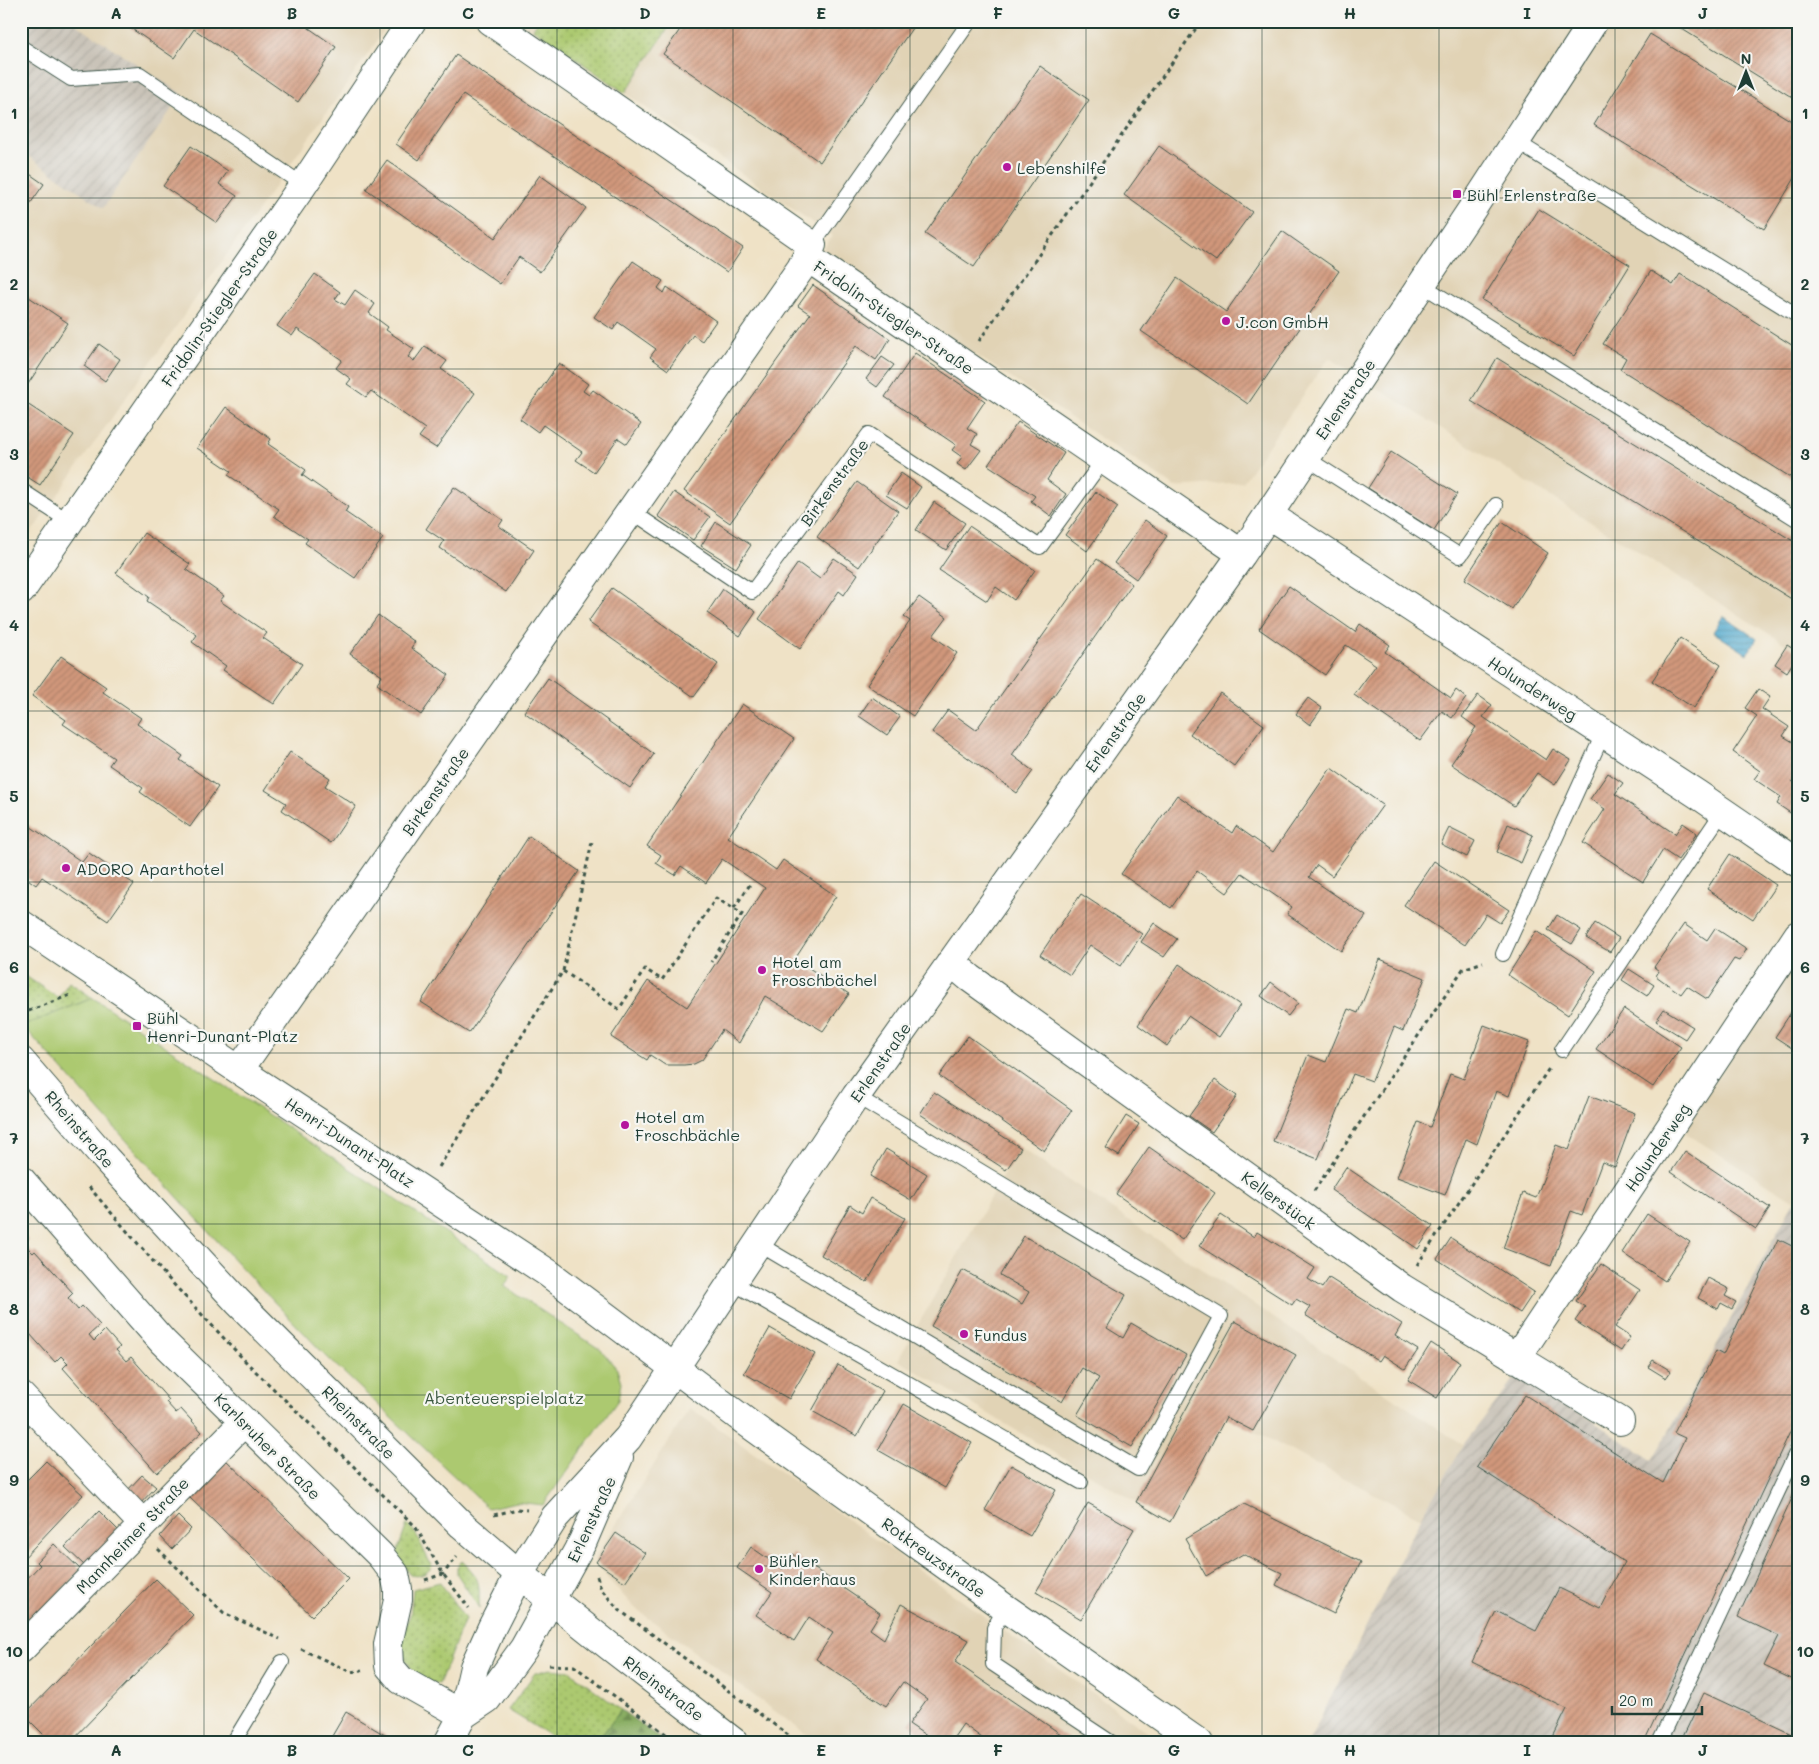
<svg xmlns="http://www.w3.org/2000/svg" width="1819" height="1764" font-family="Mali,sans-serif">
  <defs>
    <pattern id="industrial-furrows" width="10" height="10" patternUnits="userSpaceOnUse" patternTransform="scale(1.25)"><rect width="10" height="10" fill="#c9c3b8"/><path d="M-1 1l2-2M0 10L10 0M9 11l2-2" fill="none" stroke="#aca89f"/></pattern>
    <pattern id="grass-dots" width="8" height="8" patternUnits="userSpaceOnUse" patternTransform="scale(1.25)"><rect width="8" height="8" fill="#acc96f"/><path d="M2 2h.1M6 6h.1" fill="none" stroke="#8ba45c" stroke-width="1.8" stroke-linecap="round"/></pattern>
    <pattern id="forest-firs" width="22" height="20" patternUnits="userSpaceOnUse" patternTransform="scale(1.25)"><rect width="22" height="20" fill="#89ad62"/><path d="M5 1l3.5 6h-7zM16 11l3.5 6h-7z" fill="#6f8e52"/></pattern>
    <pattern id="water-rules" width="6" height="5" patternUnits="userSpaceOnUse" patternTransform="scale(1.25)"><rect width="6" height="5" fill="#4fa8cd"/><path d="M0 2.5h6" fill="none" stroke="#418aa7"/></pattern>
    <pattern id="building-hatch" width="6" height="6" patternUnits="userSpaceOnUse" patternTransform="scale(1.25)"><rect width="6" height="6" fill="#d2987c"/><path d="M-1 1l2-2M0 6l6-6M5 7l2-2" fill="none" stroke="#aa7d66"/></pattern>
  </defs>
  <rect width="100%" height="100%" fill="#f6f6f2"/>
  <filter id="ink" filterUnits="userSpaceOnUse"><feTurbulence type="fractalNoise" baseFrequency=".02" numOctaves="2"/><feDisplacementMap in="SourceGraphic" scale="10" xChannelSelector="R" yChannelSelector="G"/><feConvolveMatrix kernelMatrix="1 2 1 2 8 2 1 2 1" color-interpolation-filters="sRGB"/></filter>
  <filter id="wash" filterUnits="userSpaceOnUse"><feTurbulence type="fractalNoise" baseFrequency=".0096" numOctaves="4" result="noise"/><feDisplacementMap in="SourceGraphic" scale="20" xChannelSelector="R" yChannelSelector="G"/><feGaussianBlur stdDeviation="1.12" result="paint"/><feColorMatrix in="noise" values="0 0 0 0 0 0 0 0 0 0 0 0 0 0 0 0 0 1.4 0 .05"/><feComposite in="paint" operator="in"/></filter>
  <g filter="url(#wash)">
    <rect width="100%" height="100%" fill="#efe2c6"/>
    <!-- built -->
    <path fill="#e1d3b5" d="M21 21H391L21 547Z
      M521 21H1798V652L1329 358 1243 482 1175 487 821 252 832 236Z
      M1798 956V1203L1682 1131Z
      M1021 1148 1463 1445 1421 1518 1226 1417 1170 1522 898 1360 1006 1170Z
      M690 1408 1163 1743H818L635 1608 608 1579 594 1559Z"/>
    <!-- industrial -->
    <path fill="url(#industrial-furrows)" d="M21 21H71L182 94 103 208 21 151Z
      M1794 1201 1798 1203V1743H1308L1421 1518 1463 1445 1519 1373 1652 1460 1684 1406Z"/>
    <!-- grass -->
    <path fill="url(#grass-dots)" stroke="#668352" d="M538 21H673L625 93 533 29Z
      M21 973 58 998 69 982 93 998 23 1026 21 1025Z
      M407 1524 415 1532 432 1567C425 1575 420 1577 410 1575L396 1556Z
      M462 1561C480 1577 480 1584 479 1608L457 1574V1567Z
      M440 1582 465 1619 439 1684 424 1681 411 1668 401 1652V1634L410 1616 413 1589Z
      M550 1669 570 1671 621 1710 596 1743H562L508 1710 535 1673Z"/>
    <!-- forest -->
    <path fill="url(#forest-firs)" stroke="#54754b" d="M621 1710 666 1743H596Z"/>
    <!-- green -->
    <path fill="#acc96f" stroke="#668352" d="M93 998 511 1276 504 1286 601 1350 617 1369 621 1383 618 1400 543 1505 517 1502 488 1508 325 1355 238 1264 23 1026Z"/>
    <!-- water -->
    <path fill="url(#water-rules)" stroke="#377280" d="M1723 616 1757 639 1747 654 1713 632Z"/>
    <g id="blocks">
      <!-- building -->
      <path fill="url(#building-hatch)" d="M132 21H299L336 47 298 102 194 29 174 58 129 27Z
        M686 21H917L820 162 663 54Z
        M1669 21H1798V101Z
        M1650 34 1798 125V173L1764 229 1594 125Z
        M456 55 743 248 727 272 463 95 419 160 396 144Z
        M1040 66 1089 100 974 267 925 234Z
        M191 146 228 171 219 184 237 196 217 223 163 186Z
        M1159 146 1252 212 1216 261 1124 195Z
        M387 160 495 238 540 175 586 208 540 272 519 257 500 284 366 189Z
        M21 168 44 184 21 217Z
        M1539 209 1630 265 1574 356 1482 300Z
        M1282 231 1339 271 1248 404 1141 331 1177 278 1226 312Z
        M633 261 663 281 658 288 664 293 667 287 716 321 702 341 693 335 668 370 650 357 656 349 618 322 613 330 594 317Z
        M1651 271 1673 285 1680 274 1798 349V482L1620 369 1626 358 1603 344Z
        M315 274 340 292 335 299 345 305 355 290 375 304 369 313 388 327 386 330 414 349 408 357 414 361 425 346 447 361 441 369 475 393 436 448 419 437 425 429 371 391 366 397 347 384 351 379 336 368 342 360 297 329 292 336 277 326Z
        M813 285 890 339 876 360 856 346 730 523 684 491 810 314 798 306Z
        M23 293 68 323 28 384 21 379V296Z
        M99 344 120 359 105 381 84 366Z
        M915 353 985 401 967 428 977 434 971 444 981 450 966 470 957 464 962 457 952 450 956 445 885 397Z
        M882 357 894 365 877 387 866 379Z
        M1497 358 1798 544V603L1471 401Z
        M559 363 588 384 583 391 589 395 593 390 641 424 627 444 618 438 594 472 576 460 582 452 543 425 538 432 520 419Z
        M21 400 74 435 40 485 21 473Z
        M226 407 271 439 268 444 306 470 302 475 348 507 345 512 383 538 355 578 305 543 308 539 274 516 279 509 228 475 231 471 197 448Z
        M1018 422 1064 453 1047 480 1066 494 1051 516 1031 501 1035 496 988 465Z
        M1391 452 1457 494 1434 530 1368 488Z
        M901 473 921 487 907 508 886 495Z
        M857 482 898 511 859 567 817 537Z
        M454 487 503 520 499 526 534 550 506 592 440 548 444 541 426 529Z
        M674 492 710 517 693 540 658 516Z
        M1096 492 1118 507 1087 551 1065 535Z
        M934 502 965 523 946 550 916 530Z
        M1145 520 1167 536 1136 579 1114 563Z
        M716 522 751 545 736 568 701 546Z
        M1502 522 1548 553 1512 609 1465 579Z
        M969 526 1035 570 1014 600 996 587 987 601 939 570Z
        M144 533 190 564 186 569 224 596 220 601 267 633 263 638 302 664 274 704 223 670 226 666 192 642 197 635 147 601 149 597 116 573Z
        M834 558 858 574 844 595 839 591 800 649 759 619 798 563 820 579Z
        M1097 559 1132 584 1012 755 1033 771 1017 793 932 732 948 710 976 730Z
        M1289 586 1355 632 1360 624 1390 645 1385 652 1451 698 1456 690 1466 698 1452 718 1442 711 1420 741 1354 695 1376 665 1346 645 1325 675 1259 629Z
        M612 588 718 664 694 697 588 622Z
        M723 589 756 612 740 636 707 613Z
        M919 597 947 617 933 636 957 653 913 716 867 685 910 621 904 617Z
        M378 615 415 642 411 648 449 675 421 715 377 684 382 676 350 654Z
        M1680 638 1721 665 1694 708 1652 681Z
        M1787 645 1798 652V668L1792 664 1787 672 1775 664Z
        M61 656 106 687 103 692 141 718 137 724 183 756 180 760 218 787 190 827 140 792 143 788 109 765 114 758 63 724 66 720 32 696Z
        M548 678 654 754 630 788 524 712Z
        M1758 689 1770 697 1762 709 1789 727 1783 736 1798 745V773L1792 781 1798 785V806L1792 814 1777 804 1781 797 1754 779 1760 771 1733 752 1757 716 1745 708Z
        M1220 693 1264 725 1234 766 1190 734Z
        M1478 695 1492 705 1483 717 1546 760 1553 749 1571 760 1555 785 1537 773 1514 806 1451 764 1476 727 1462 717Z
        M872 697 900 717 887 735 859 716Z
        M1308 698 1322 708 1310 725 1296 714Z
        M742 704 794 739 728 837 776 870 783 860 836 896 795 959 849 994 823 1031 765 996 739 1043 722 1030 702 1060 694 1064 684 1065H665L650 1055 647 1060 611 1037 648 981 687 1007 765 888 722 859 706 883 681 866 675 875 656 863 661 855 647 846Z
        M290 752 330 778 325 786 356 806 331 843 282 810 286 803 265 790Z
        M1331 768 1383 805 1332 876 1317 865 1309 877 1366 916 1341 951 1287 914 1292 907 1242 873 1227 893 1197 871 1171 908 1121 874 1177 795 1232 833 1236 826 1273 852Z
        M1608 773 1623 783 1615 794 1675 834 1683 823 1697 833 1678 860 1663 850 1643 882 1583 843 1605 809 1590 799Z
        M21 820 82 862 89 853 134 884 108 921 42 877 36 885 21 874Z
        M1508 824 1533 835 1521 863 1497 852Z
        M1449 828 1475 841 1467 857 1441 844Z
        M529 836 579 871 469 1033 421 1002Z
        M1730 854 1776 885 1753 919 1707 889Z
        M1434 861 1509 910 1500 923 1486 914 1465 945 1404 905Z
        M1081 894 1142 934 1121 966 1090 945 1070 975 1040 955Z
        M1557 915 1581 930 1572 944 1548 930Z
        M1154 923 1177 939 1164 957 1141 942Z
        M1595 923 1619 938 1610 952 1586 938Z
        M1684 924 1707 940 1715 928 1747 949 1739 961 1734 959 1707 999 1687 986 1681 994 1656 976 1659 971 1654 967Z
        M1536 931 1596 971 1568 1015 1508 975Z
        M1380 959 1425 978 1403 1031 1394 1027 1372 1081 1353 1074 1318 1159 1273 1141 1308 1055 1326 1062 1348 1009 1358 1013Z
        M1179 964 1240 1005 1219 1037 1188 1016 1167 1046 1138 1025Z
        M1629 969 1654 985 1647 996 1622 980Z
        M1271 982 1298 1003 1288 1016 1261 996Z
        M1798 1002V1052L1775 1037Z
        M1624 1009 1681 1047 1653 1087 1596 1049Z
        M1664 1009 1693 1027 1685 1039 1656 1021Z
        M1484 1025 1529 1042 1509 1096 1496 1091 1477 1144 1466 1139 1445 1195 1397 1177 1418 1122 1430 1127 1450 1074 1464 1079Z
        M968 1036 1072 1110 1044 1151 939 1076Z
        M1215 1080 1237 1096 1212 1132 1189 1116Z
        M934 1092 1021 1148 1006 1170 920 1114Z
        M1589 1096 1635 1113 1615 1167 1602 1162 1582 1215 1571 1211 1551 1266 1503 1248 1523 1193 1536 1198 1556 1145 1569 1150Z
        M1126 1116 1139 1124 1119 1156 1106 1148Z
        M1149 1147 1215 1193 1182 1240 1116 1194Z
        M886 1149 927 1174 911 1200 870 1176Z
        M1685 1151 1770 1208 1756 1229 1671 1172Z
        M1346 1167 1433 1226 1418 1249 1331 1190Z
        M870 1198 905 1218 867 1282 821 1255 850 1205 862 1213Z
        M1647 1214 1690 1242 1665 1281 1622 1253Z
        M1221 1215 1254 1237 1257 1232 1315 1268 1308 1279 1322 1288 1329 1278 1402 1324 1395 1336 1418 1350 1405 1369 1383 1355 1379 1361 1305 1315 1310 1307 1296 1299 1292 1305 1199 1246Z
        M21 1232 28 1240 24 1244 33 1253 35 1251 73 1293 68 1298 78 1310 82 1306 100 1325 89 1335 94 1341 105 1330 120 1347 116 1350 126 1361 131 1357 169 1400 166 1402 176 1413 181 1409 202 1432 157 1473 63 1368 68 1363 61 1356 55 1362 21 1324Z
        M1024 1236 1126 1295 1107 1328 1123 1338 1131 1323 1186 1355 1132 1447 1077 1415 1099 1378 1082 1368 1062 1402 931 1326 963 1270 1022 1304 1029 1292 1000 1275Z
        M1451 1238 1534 1292 1520 1313 1437 1259Z
        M1778 1239 1798 1249V1415L1644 1743H1550L1567 1709 1472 1662 1496 1611 1536 1631 1559 1588 1600 1608 1624 1562 1477 1467 1525 1395 1663 1483 1685 1438 1674 1433 1716 1351 1723 1355Z
        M1601 1264 1640 1290 1615 1327 1630 1337 1621 1351 1575 1321 1585 1307 1576 1301Z
        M1708 1278 1729 1289 1725 1296 1736 1302 1732 1309 1721 1303 1718 1309 1698 1298Z
        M1235 1321 1296 1355 1253 1431 1226 1417 1170 1522 1136 1502 1192 1398Z
        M770 1328 815 1354 789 1399 744 1373Z
        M1431 1343 1460 1362 1437 1398 1408 1380Z
        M1653 1360 1671 1371 1666 1378 1648 1367Z
        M838 1365 883 1391 857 1436 812 1411Z
        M904 1404 972 1443 945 1488 878 1450Z
        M225 1459 349 1579 312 1616 189 1497Z
        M46 1461 83 1495 21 1561V1483L23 1484Z
        M1011 1465 1056 1490 1030 1536 985 1510Z
        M142 1475 156 1487 138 1506 125 1493Z
        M1798 1485V1682L1764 1666 1779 1636 1738 1617Z
        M1088 1503 1134 1529 1081 1619 1036 1592Z
        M1244 1504 1361 1562 1334 1614 1276 1585 1282 1573 1243 1554 1206 1576 1185 1539Z
        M99 1511 119 1531 85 1566 65 1547Z
        M178 1516 191 1529 172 1549 160 1536Z
        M616 1533 645 1553 625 1582 596 1562Z
        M54 1544 81 1570 21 1634V1585L40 1565 37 1562Z
        M751 1547 783 1569 793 1554 880 1613 870 1629 884 1639 901 1604 969 1640 955 1662 1074 1743H985L986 1741 963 1724 950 1743H937L909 1724 927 1699 903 1682 886 1706 816 1659 833 1633 809 1617 794 1641 756 1615 772 1592 737 1568Z
        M156 1579 193 1615 69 1743H52L24 1715Z
        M1704 1693 1798 1737 1797 1743H1680Z
        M346 1712 390 1738 387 1743H328Z"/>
    </g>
  </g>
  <g filter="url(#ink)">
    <use href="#blocks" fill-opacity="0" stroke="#3e564a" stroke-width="1"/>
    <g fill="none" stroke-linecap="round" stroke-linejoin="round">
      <!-- lane casing -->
      <g stroke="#3e564a" stroke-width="16">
        <path id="lane" d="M21 47 71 79 140 74 303 185
          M1515 141 1798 316
          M812 245 970 21
          M1422 285 1798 520
          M1306 458 1460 556 1496 505
          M21 490 70 522
          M631 511 752 592 869 434 1040 547 1104 459
          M1503 954 1603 734
          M1562 1050 1723 811
          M757 1243 1138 1469 1221 1316 856 1096
          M731 1282 1081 1482
          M1005 1608 994 1628 993 1664 1112 1743
          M233 1743 282 1662
          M1659 1743 1798 1449"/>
      </g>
      <!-- street casing -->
      <g stroke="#3e564a" stroke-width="30">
        <path id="street" d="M490 21 812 245 807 256 817 264 1242 554
          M1269 515 1697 794 1798 863
          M21 591 303 185 412 21
          M21 924 239 1070 548 1273 749 1424 1005 1608 1199 1743
          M951 962 970 978 1402 1288 1620 1421
          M239 1070 801 268 807 256
          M21 1180 163 1342 380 1555 395 1574 398 1589V1600L388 1644 389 1666 401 1680 463 1715
          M1516 1359 1798 935
          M21 1396 143 1524
          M21 1649 244 1422
          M463 1715 487 1699 524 1648 583 1541 619 1457
          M448 1743 463 1715 474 1667 492 1627 519 1574 555 1517 628 1438 856 1096 1242 554 1472 209 1594 21"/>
      </g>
      <!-- secondary casing -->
      <g stroke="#3e564a" stroke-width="30">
        <path id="secondary" d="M21 1061 106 1159 238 1302 462 1525 519 1574 608 1645 735 1743"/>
      </g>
      <!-- path -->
      <path stroke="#3e564a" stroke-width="3" stroke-dasharray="4 4" stroke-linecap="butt" d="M979 341 1201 21
        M734 908 751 883
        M563 971 592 842
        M21 1014 73 994
        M439 1167 563 971 619 1009 645 969 662 980 716 898 742 914 711 962
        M89 1187 165 1275 248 1364 415 1526 443 1574 469 1608
        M1314 1191 1463 969 1483 962
        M1417 1265 1550 1067
        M494 1515 517 1509 527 1510
        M158 1549 224 1613 280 1639
        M597 1576 601 1589 618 1609 799 1743
        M425 1580 443 1574 457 1557
        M301 1649 351 1672 362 1670
        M549 1665 574 1666 678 1743"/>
      <!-- lane -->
      <use href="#lane" stroke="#fff" stroke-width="14"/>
      <!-- street -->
      <use href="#street" stroke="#fff" stroke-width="28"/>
      <!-- secondary -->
      <use href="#secondary" stroke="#fff" stroke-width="28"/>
    </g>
  </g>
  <!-- grid -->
  <path fill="none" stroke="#1f3d34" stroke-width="1" stroke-opacity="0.55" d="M204 21V1743M380 21V1743M557 21V1743M733 21V1743M910 21V1743M1086 21V1743M1262 21V1743M1439 21V1743M1615 21V1743M21 198H1798M21 369H1798M21 540H1798M21 711H1798M21 882H1798M21 1053H1798M21 1224H1798M21 1395H1798M21 1566H1798"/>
  <!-- markers -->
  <g fill="#b5179e" stroke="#f6f6f2" stroke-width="2">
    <circle cx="1007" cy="167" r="5"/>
    <rect x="1452" y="189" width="10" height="10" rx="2.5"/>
    <circle cx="1226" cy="321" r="5"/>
    <circle cx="66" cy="868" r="5"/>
    <circle cx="762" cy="970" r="5"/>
    <rect x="132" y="1021" width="10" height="10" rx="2.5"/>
    <circle cx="625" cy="1125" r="5"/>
    <circle cx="964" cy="1334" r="5"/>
    <circle cx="759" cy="1569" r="5"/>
  </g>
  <g text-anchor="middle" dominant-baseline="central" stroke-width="4.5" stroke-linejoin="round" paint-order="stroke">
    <!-- poi labels -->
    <g font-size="16" fill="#1f3d34" stroke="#f6f6f2" text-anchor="start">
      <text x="1017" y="167">Lebenshilfe</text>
      <text x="1467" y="194">Bühl Erlenstraße</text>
      <text x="1236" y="321">J.con GmbH</text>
      <text x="76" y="868">ADORO Aparthotel</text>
      <text x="772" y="961">Hotel am<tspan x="772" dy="18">Froschbächel</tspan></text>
      <text x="147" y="1017">Bühl<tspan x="147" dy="18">Henri-Dunant-Platz</tspan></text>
      <text x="635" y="1116">Hotel am<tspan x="635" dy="18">Froschbächle</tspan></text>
      <text x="974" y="1334">Fundus</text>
      <text x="769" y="1560">Bühler<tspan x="769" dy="18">Kinderhaus</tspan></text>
    </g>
    <!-- street labels -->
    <g font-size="16" fill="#1f3d34" stroke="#f6f6f2">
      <text transform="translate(219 307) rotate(-55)">Fridolin-Stiegler-Straße</text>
      <text transform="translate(894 317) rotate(34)">Fridolin-Stiegler-Straße</text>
      <text transform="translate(1345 399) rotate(-56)">Erlenstraße</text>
      <text transform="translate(834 482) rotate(-54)">Birkenstraße</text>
      <text transform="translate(1533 688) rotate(33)">Holunderweg</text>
      <text transform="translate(1115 732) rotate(-55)">Erlenstraße</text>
      <text transform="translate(435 791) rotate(-55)">Birkenstraße</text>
      <text transform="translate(880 1062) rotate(-55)">Erlenstraße</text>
      <text transform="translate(80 1129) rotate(49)">Rheinstraße</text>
      <text transform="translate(350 1142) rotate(33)">Henri-Dunant-Platz</text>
      <text transform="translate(1657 1147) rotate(-56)">Holunderweg</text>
      <text transform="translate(1279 1200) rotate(36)">Kellerstück</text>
      <text transform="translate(359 1422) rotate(45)">Rheinstraße</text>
      <text transform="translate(268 1446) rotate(45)">Karlsruher Straße</text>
      <text transform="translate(591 1519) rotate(-65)">Erlenstraße</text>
      <text transform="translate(132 1535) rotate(-46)">Mannheimer Straße</text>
      <text transform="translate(934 1557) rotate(36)">Rotkreuzstraße</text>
      <text transform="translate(664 1688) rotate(37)">Rheinstraße</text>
    </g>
    <!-- park labels -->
    <g font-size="16" fill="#3b5940" stroke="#f6f6f2">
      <text x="504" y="1397">Abenteuerspielplatz</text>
    </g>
  </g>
  <!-- margin -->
  <rect width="1819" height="1764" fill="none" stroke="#f6f6f2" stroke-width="55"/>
  <!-- north arrow -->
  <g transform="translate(1746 72)" stroke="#f6f6f2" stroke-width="4" paint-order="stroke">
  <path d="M0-4L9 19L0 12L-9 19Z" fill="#1f3d34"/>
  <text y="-8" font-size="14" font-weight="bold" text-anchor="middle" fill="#1f3d34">N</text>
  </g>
  <!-- scale -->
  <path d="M1612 1706v8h90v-8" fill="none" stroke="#1f3d34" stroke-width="2.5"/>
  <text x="1619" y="1706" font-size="15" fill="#1f3d34" stroke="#f6f6f2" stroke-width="4" paint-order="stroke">20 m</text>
  <rect x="28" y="28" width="1764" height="1708" fill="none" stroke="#1f3d34" stroke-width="2"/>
  <g font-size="16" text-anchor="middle" font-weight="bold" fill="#1f3d34">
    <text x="116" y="19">A</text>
    <text x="292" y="19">B</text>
    <text x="468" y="19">C</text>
    <text x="645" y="19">D</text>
    <text x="821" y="19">E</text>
    <text x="998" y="19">F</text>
    <text x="1174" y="19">G</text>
    <text x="1350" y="19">H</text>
    <text x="1527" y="19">I</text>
    <text x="1703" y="19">J</text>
    <text x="14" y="119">1</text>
    <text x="1805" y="119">1</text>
    <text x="14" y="290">2</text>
    <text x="1805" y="290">2</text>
    <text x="14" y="460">3</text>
    <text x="1805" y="460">3</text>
    <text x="14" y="631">4</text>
    <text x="1805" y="631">4</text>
    <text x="14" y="802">5</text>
    <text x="1805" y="802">5</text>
    <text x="14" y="973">6</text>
    <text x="1805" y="973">6</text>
    <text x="14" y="1144">7</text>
    <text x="1805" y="1144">7</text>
    <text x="14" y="1315">8</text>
    <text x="1805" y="1315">8</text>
    <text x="14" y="1486">9</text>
    <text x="1805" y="1486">9</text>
    <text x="14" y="1657">10</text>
    <text x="1805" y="1657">10</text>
    <text x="116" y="1756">A</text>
    <text x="292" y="1756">B</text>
    <text x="468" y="1756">C</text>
    <text x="645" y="1756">D</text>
    <text x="821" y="1756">E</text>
    <text x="998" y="1756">F</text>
    <text x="1174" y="1756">G</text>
    <text x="1350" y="1756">H</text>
    <text x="1527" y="1756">I</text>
    <text x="1703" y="1756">J</text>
  </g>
</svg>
